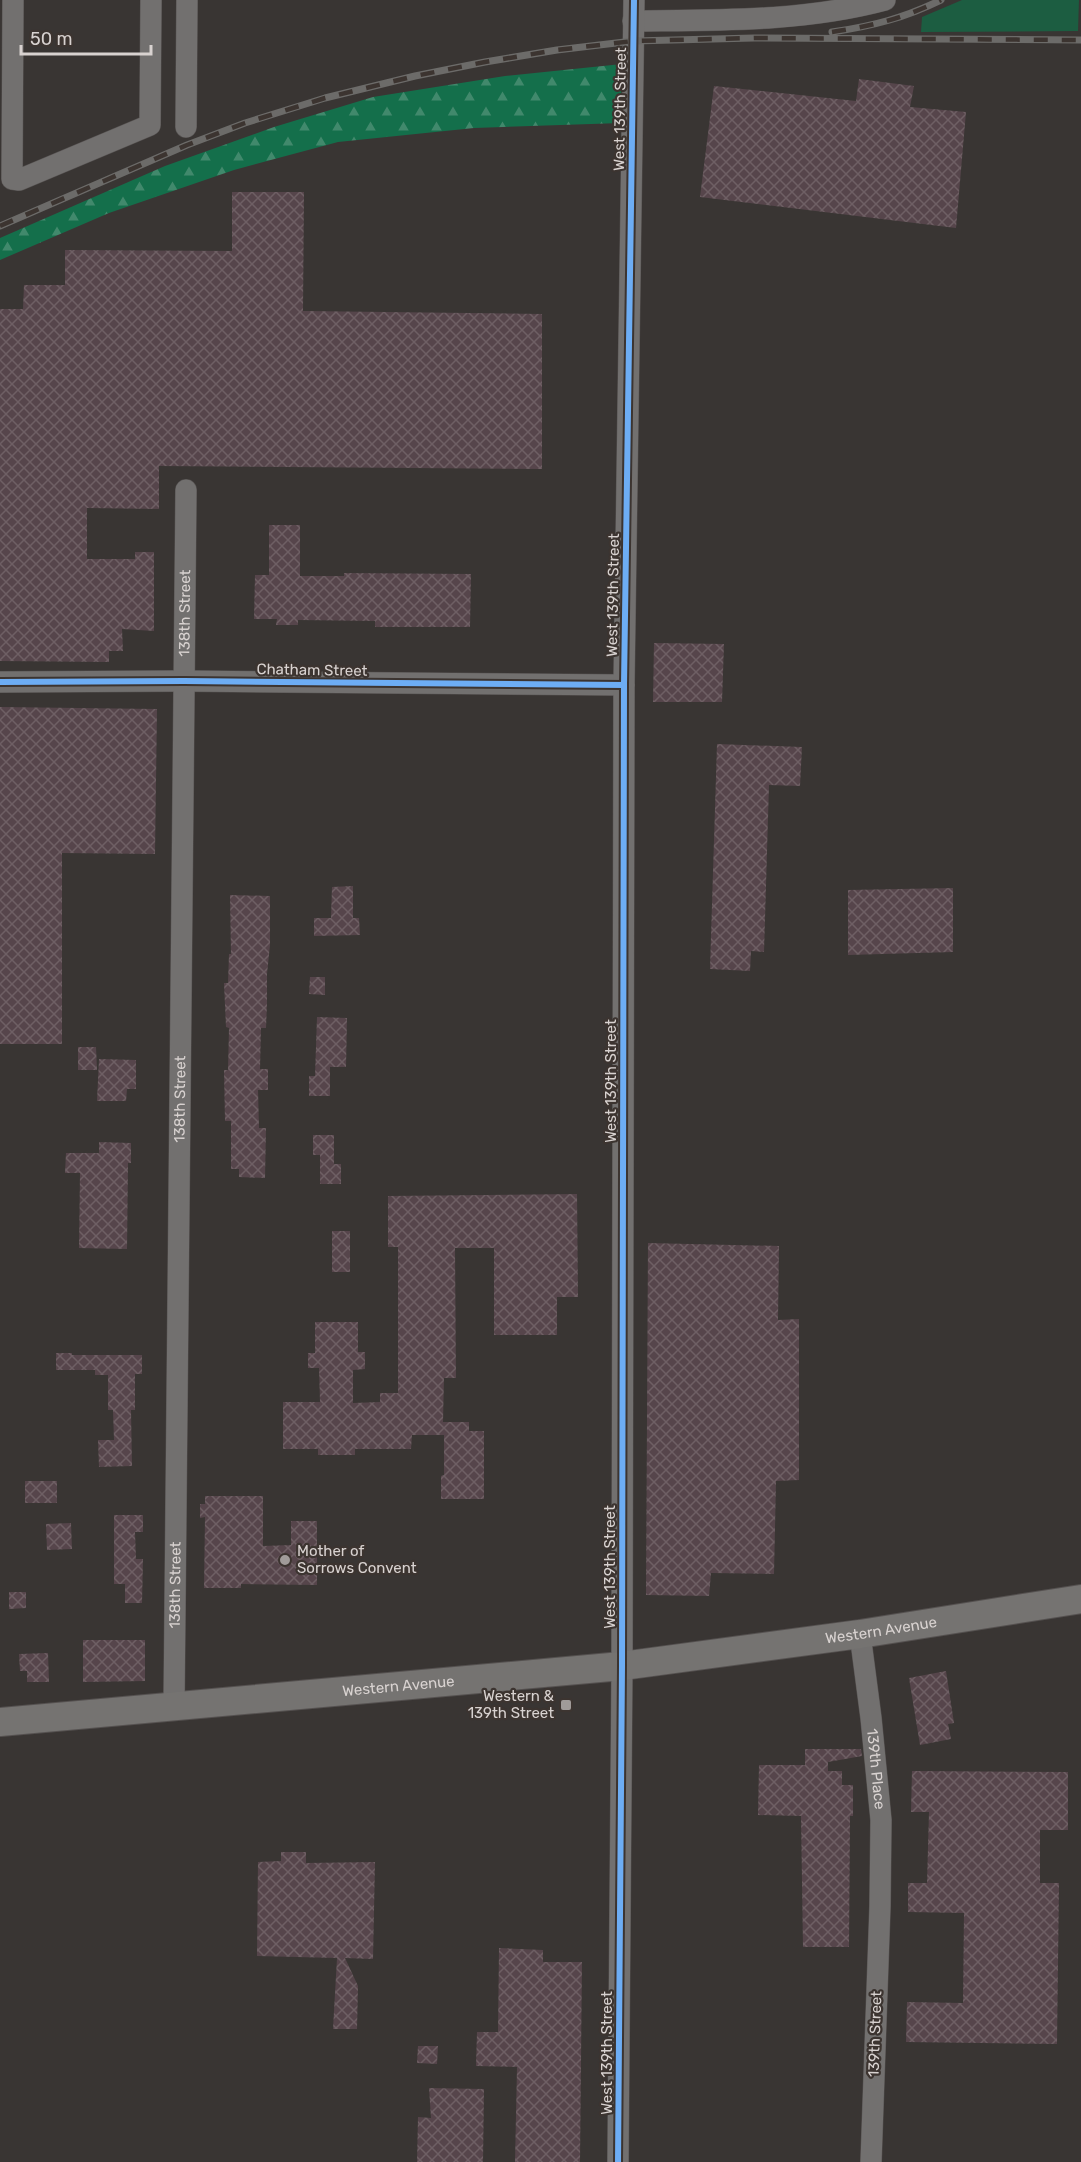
<svg xmlns="http://www.w3.org/2000/svg" width="1081" height="2162" font-family="Rubik,sans-serif">
  <defs>
    <pattern id="forest-firs" width="22" height="20" patternUnits="userSpaceOnUse" patternTransform="scale(1.5)"><rect width="22" height="20" fill="#146f4b"/><path d="M5 1l3.5 6h-7zM16 11l3.5 6h-7z" fill="#41896c"/></pattern>
    <pattern id="building-cross-hatch" width="8" height="8" patternUnits="userSpaceOnUse" patternTransform="scale(1.5)"><rect width="8" height="8" fill="#56454b"/><path d="M0 0l8 8M0 8l8-8" fill="none" stroke="#6e5f64"/></pattern>
  </defs>
  <rect width="100%" height="100%" fill="#393533"/>
  <!-- grass -->
  <path fill="#1c5d41" d="M962 0H1079L1078 31 921 32 922 17Z"/>
  <!-- forest -->
  <path fill="url(#forest-firs)" d="M622 64 621 123 474 128 338 142 234 170 109 213 0 260V238L165 166 274 127 373 97 505 76Z"/>
  <!-- building -->
  <path fill="url(#building-cross-hatch)" d="M859 79 914 86 910 107 966 112 956 228 700 197 714 86 856 101Z
    M232 192H304L303 311 542 314V469L159 466V509L87 508V559H135V552H154V631L122 629 123 651H109V662L0 661V309H23L24 285H65V250L232 251Z
    M269 525H300V576H344V573L471 574 470 627H375V621L298 620V625H276L277 619H254L255 575H269Z
    M654 643 724 644 722 702H653Z
    M0 707 157 709 155 854 62 853V1044H0Z
    M717 744 802 747 800 786 769 785 764 952 751 951 750 971 710 969Z
    M353 886V918H359L360 935 314 936V918H331L332 887Z
    M953 888V952L848 955V890Z
    M230 895 270 896V945L267 974V1004L266 1028H261L260 1069H268V1090H258L259 1128H266L265 1178 239 1177V1169H231V1121H225L224 1070H228L229 1028 226 1027 224 983H228L229 954H231Z
    M310 977H325V995L309 994Z
    M317 1017 347 1018 346 1067H330V1096H309V1076H315Z
    M78 1047H96L97 1070H78Z
    M99 1059 136 1060V1089H127L126 1101H97Z
    M313 1135H334V1164H341V1184H320V1155H313Z
    M99 1142 131 1143V1163H128L127 1249 79 1248 80 1173H65L66 1153H99Z
    M577 1194 578 1297H557V1335H494V1248H455L456 1378H444L443 1422H469V1431H484V1499H441V1476L444 1475V1435H412L411 1449H355V1455H318V1449H283V1402H320L319 1368H308V1353H315V1322H358V1352H365V1369L353 1370V1403L380 1402V1393H398V1247H388V1196Z
    M332 1231H350V1272H332Z
    M648 1243 779 1246 778 1320 799 1319V1480L776 1481 774 1574 711 1573 709 1596 646 1595Z
    M56 1353H72V1355H142V1374H135V1410H131L132 1466 99 1467 98 1440H114L113 1410H108V1375H95V1370H56Z
    M25 1481H57V1503H25Z
    M205 1496H263V1546L291 1545V1521H317V1585L241 1584V1588H204L205 1517 200 1518V1504H205Z
    M114 1515H143V1532H135L136 1559H143L142 1603H125V1584H114Z
    M71 1523 72 1549 47 1550 46 1524Z
    M9 1592H26V1608L9 1609Z
    M83 1640H145V1681L83 1682Z
    M48 1653 49 1682H27V1671H20L19 1654Z
    M946 1671 954 1723 948 1724 951 1739 920 1745 909 1678Z
    M805 1749H861L862 1756 828 1762V1771H842V1785H853V1816H850L849 1947H803L801 1816 758 1815 759 1765H805Z
    M912 1771 1068 1772V1830H1040V1883H1059L1057 2044 906 2042 907 2002 963 2003 964 1913 908 1912V1883H927L929 1812H911Z
    M281 1852H306V1863L375 1862 373 1959 345 1958 358 1986 357 2029H333L337 1958 257 1956 258 1862 281 1861Z
    M499 1948 543 1950V1962H582L580 2162H515L517 2067 476 2066 477 2032H498Z
    M418 2046H438L437 2064 417 2063Z
    M429 2088 484 2089 483 2162H417L418 2117 431 2118Z"/>
  <g fill="none" stroke-linecap="round" stroke-linejoin="round">
    <!-- minor casing -->
    <g stroke="#555150" stroke-width="22">
      <g id="minor">
        <path d="M13 0 12 179 19 180 150 125 151 0"/>
        <path d="M633 21C718 20 803 22 885 0"/>
        <path d="M186 127 187 0"/>
        <path d="M0 682 184 681 624 685"/>
        <path id="s1" d="M860 1634 871 1718 881 1820 880 1906 871 2162"/>
        <path id="s2" d="M174 1708 186 490"/>
        <path d="M618 2162 622 1666 624 685 634 0"/>
      </g>
    </g>
    <!-- secondary casing -->
    <g stroke="#555150" stroke-width="30">
      <g id="secondary">
        <path id="s3" d="M0 1722 622 1666 860 1634 1081 1599"/>
      </g>
    </g>
    <!-- minor -->
    <use href="#minor" stroke="#72706f" stroke-width="21"/>
    <!-- secondary -->
    <use href="#secondary" stroke="#757371" stroke-width="28"/>
    <!-- rail casing -->
    <g stroke="#6c6b69" stroke-width="7">
      <path id="rail" d="M832 32C873 26 904 18 941 0
        M0 226 187 145 245 123 325 98 415 76 485 62 557 50 633 41 754 38 1081 40"/>
    </g>
    <!-- rail -->
    <use href="#rail" stroke="#3c3430" stroke-width="4.5" stroke-dasharray="14" stroke-linecap="butt"/>
    <!-- cycleway casing -->
    <g stroke="#3c3430" stroke-width="10">
      <path id="cycleway" d="M0 682 184 681 624 685
        M618 2162 622 1666 624 685 634 0"/>
    </g>
    <!-- cycleway -->
    <use href="#cycleway" stroke="#6dadf4" stroke-width="6"/>
  </g>
  <!-- markers -->
  <g fill="#a09b99" stroke="#3c3430" stroke-width="2">
    <circle cx="285" cy="1560" r="6"/>
    <rect x="560" y="1699" width="12" height="12" rx="3"/>
  </g>
  <g text-anchor="middle" dominant-baseline="central" stroke-width="4.5" stroke-linejoin="round" paint-order="stroke">
    <!-- street labels -->
    <g font-size="15" fill="#d8d2d0" stroke="#3c3430">
      <text transform="translate(620 109) rotate(-89)">West 139th Street</text>
      <text transform="translate(613 595) rotate(-89)">West 139th Street</text>
      <text stroke="none"><textPath href="#s2" startOffset="1095">138th Street</textPath></text>
      <text transform="translate(312 670) rotate(1)">Chatham Street</text>
      <text transform="translate(611 1081) rotate(-90)">West 139th Street</text>
      <text stroke="none"><textPath href="#s2" startOffset="609">138th Street</textPath></text>
      <text transform="translate(610 1567) rotate(-90)">West 139th Street</text>
      <text stroke="none"><textPath href="#s2" startOffset="123">138th Street</textPath></text>
      <text stroke="none"><textPath href="#s3" startOffset="886">Western Avenue</textPath></text>
      <text stroke="none"><textPath href="#s3" startOffset="400">Western Avenue</textPath></text>
      <text stroke="none"><textPath href="#s1" startOffset="136">139th Place</textPath></text>
      <text transform="translate(875 2034) rotate(-88)">139th Street</text>
      <text transform="translate(607 2053) rotate(-90)">West 139th Street</text>
    </g>
    <!-- poi labels -->
    <g font-size="15" fill="#d8d2d0" stroke="#3c3430" text-anchor="start">
      <text x="297" y="1551">Mother of<tspan x="297" dy="17">Sorrows Convent</tspan></text>
      <text x="554" y="1696" text-anchor="end">Western &amp;<tspan x="554" dy="17">139th Street</tspan></text>
    </g>
  </g>
  <!-- scale -->
  <path d="M21 45v9h130v-9" fill="none" stroke="#d8d2d0" stroke-width="3"/>
  <text x="30" y="45" font-size="18" fill="#d8d2d0" stroke="#3c3430" stroke-width="4.5" paint-order="stroke">50 m</text>
</svg>
